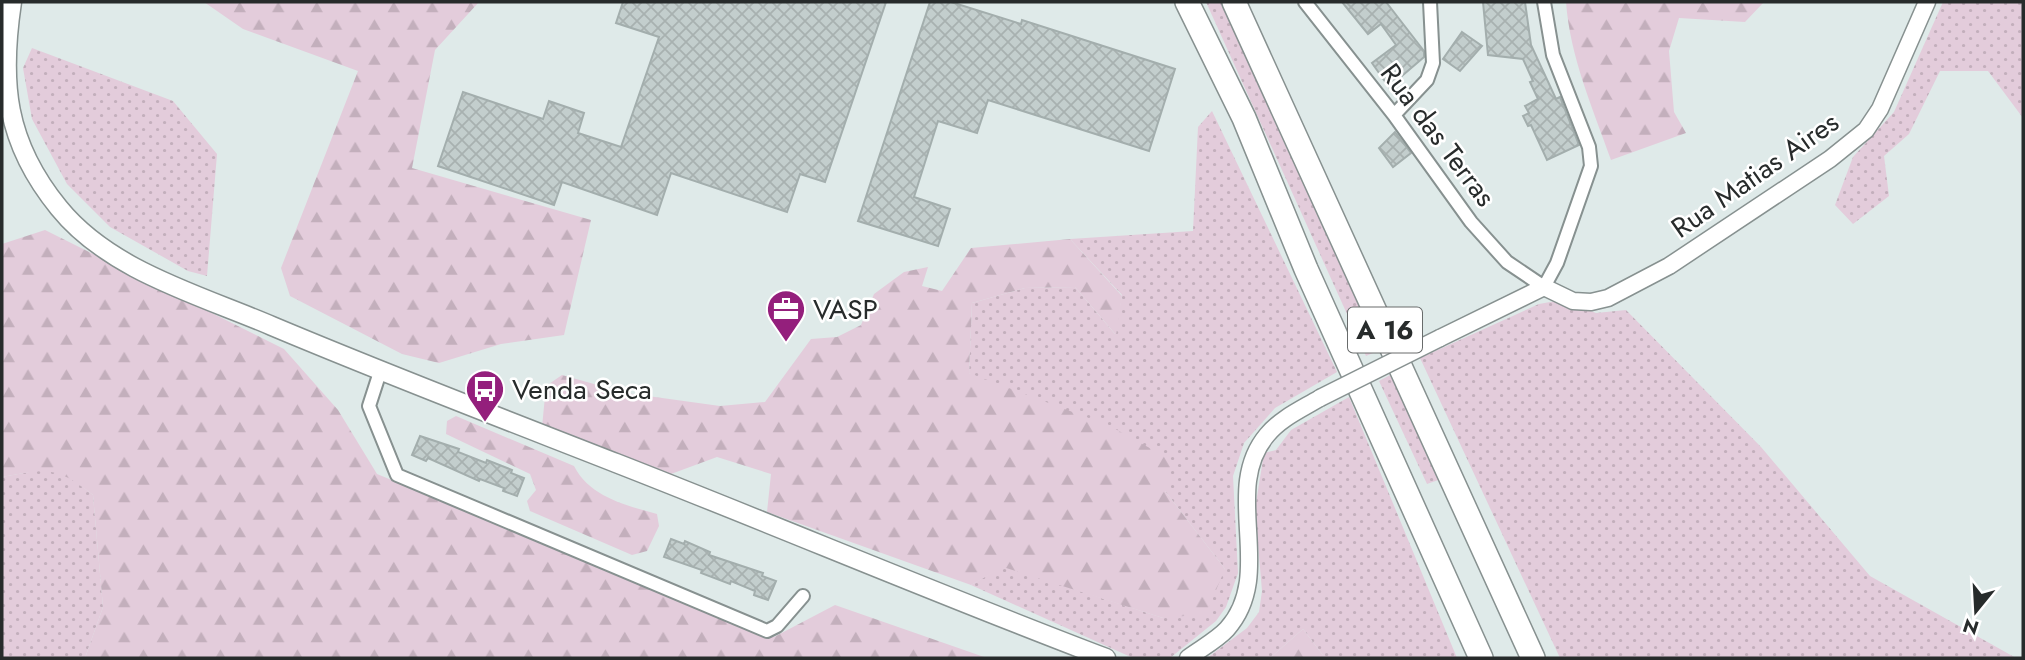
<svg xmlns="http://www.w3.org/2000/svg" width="2025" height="660" font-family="Jost,sans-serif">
  <defs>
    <pattern id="green-dots" width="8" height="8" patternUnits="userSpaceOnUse" patternTransform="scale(1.75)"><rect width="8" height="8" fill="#e3ccdb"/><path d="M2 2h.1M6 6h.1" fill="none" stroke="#c3afbc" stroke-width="1.8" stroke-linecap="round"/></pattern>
    <pattern id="forest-firs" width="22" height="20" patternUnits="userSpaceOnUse" patternTransform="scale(1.75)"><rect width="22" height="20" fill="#e3ccdb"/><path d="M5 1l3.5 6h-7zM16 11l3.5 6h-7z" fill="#c3afbc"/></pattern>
    <pattern id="building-cross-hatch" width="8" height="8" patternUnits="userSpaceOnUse" patternTransform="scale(1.75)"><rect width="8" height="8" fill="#c3cecd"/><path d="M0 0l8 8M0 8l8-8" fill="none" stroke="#a8b1b0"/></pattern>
  </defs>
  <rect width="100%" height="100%" fill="#dfeae9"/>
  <!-- green -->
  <path fill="url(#green-dots)" d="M1206 2H1221L1382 349 1366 356Z
    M1943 2H2023V118L1988 71H1940L1909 134 1884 156 1889 196 1853 224 1835 205 1853 157 1894 112Z
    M32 48 173 101 217 154 207 276 188 271 110 227 67 184 32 119 23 68Z
    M1212 111 1337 372 1275 408 1244 443 1233 476 1238 573 1226 607 1216 621 1170 658H1133L971 585 1003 566 1163 618 1225 569 1165 491 969 373 972 303 1025 288 1075 287 1115 334 1122 295 1070 239 1193 231 1198 127Z
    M1561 300 1596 313 1626 310 1761 447 1870 576 2016 658H1560L1420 358 1539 304Z
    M1392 374 1441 479 1427 484 1379 381Z
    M1349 397 1457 658H1325L1303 629 1270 658H1207L1247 628 1259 612 1262 591 1255 509 1264 453 1276 450 1291 430Z
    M45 469 69 476 93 495 103 607 85 658H2V477Z"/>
  <!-- forest -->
  <path fill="url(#forest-firs)" d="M204 2H479L435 50 412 168 591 220 564 335 501 344 439 363 402 354 290 296 281 268 358 71 243 29Z
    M1566 2H1764L1745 22 1679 18 1669 51 1674 112 1686 133 1611 160C1593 109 1570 57 1566 2Z
    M45 230 284 349 338 410 377 474 774 637 835 605 987 658H85L103 607 93 495C55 465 47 469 2 477V244Z
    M1070 239 1122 296 1116 335 1075 287 1025 288 972 303 969 373 1110 426 1173 461 1165 491 1225 569 1206 614 1163 618 1003 567 971 585 767 512 771 474 717 457 671 474 542 427 546 386 562 375 626 393 720 406 765 402 811 339 837 337 861 325 874 294 904 272 928 267 922 286 942 291 971 248Z
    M456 416 574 466C590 497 625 505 657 514L659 526 647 551 632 555 530 511 527 501 536 490 530 474 446 434 447 421Z
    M1303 629 1325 658H1270Z"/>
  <!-- building -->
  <path fill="url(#building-cross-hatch)" stroke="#a3aead" stroke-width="2" d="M623 2H886L825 182 800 174 787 212 671 173 657 215 562 182 554 205 438 166 463 92 543 119 549 101 584 113 578 133 621 147 659 37 616 23Z
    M930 2H951L1021 24 1022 20 1175 69 1149 151 988 100 977 133 938 121 914 197 950 209 938 246 858 221Z
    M1342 2H1386L1424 51V57L1389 87 1372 63 1396 45 1381 24 1368 34Z
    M1483 2H1525L1531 45 1556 99 1560 97 1579 145 1547 160 1531 125 1528 126 1523 116 1529 113 1525 106 1538 99 1530 82 1533 81 1523 59 1488 55Z
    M1462 32 1482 46 1460 71 1443 59Z
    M1395 132 1411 153 1393 167 1379 148Z
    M420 436 459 449 458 452 486 463 487 460 512 470 511 473 524 478 517 496 503 491 504 488 480 479 479 481 428 458 426 461 412 455Z
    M671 539 684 544 685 541 710 552 709 555 763 573 762 576 776 581 768 600 754 595 755 591 731 581 730 584 701 573 702 570 664 557Z"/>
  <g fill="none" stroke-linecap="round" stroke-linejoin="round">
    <!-- minor casing -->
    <g stroke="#879190" stroke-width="16">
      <path id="minor" d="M1305 2 1394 115 1471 222 1507 262 1544 287 1557 263 1591 166 1589 147 1553 55 1544 2
        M1394 115 1427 80 1433 63 1430 2
        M380 372 369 406 397 475 767 631 777 626 803 596"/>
    </g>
    <!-- tertiary casing -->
    <g stroke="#879190" stroke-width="19">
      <path id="tertiary" d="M1440 338 1544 287 1573 301 1591 302 1608 298 1669 266 1830 159 1866 130 1880 109 1927 2
        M1188 658C1200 649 1217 640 1227 629 1277 573 1220 491 1267 435 1281 418 1302 409 1320 398"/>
    </g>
    <!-- secondary casing -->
    <g stroke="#879190" stroke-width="21">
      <path id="secondary" d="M12 2C0 82 5 142 59 208 110 271 200 295 272 326 386 374 501 418 616 463 780 527 942 596 1106 658"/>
    </g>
    <!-- motorway casing -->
    <g stroke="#879190" stroke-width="26">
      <path id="motorway" d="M1187 2 1244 118 1306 269 1481 658
        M1234 2 1533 658"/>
    </g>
    <!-- minor -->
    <use href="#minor" stroke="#fff" stroke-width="12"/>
    <!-- tertiary -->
    <use href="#tertiary" stroke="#fff" stroke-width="16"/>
    <!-- secondary -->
    <use href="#secondary" stroke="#fff" stroke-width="18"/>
    <!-- motorway -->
    <use href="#motorway" stroke="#fff" stroke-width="23"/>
    <!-- tertiary-bridge casing -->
    <g stroke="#879190" stroke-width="19" stroke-linecap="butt">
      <path id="tertiary-bridge" d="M1320 398 1440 338"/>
    </g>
    <!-- tertiary-bridge -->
    <use href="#tertiary-bridge" stroke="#fff" stroke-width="16"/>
  </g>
  <!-- icons -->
  <defs>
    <g id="office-pin" transform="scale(2.0125)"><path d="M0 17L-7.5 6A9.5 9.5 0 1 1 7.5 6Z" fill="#941f7c" stroke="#fff"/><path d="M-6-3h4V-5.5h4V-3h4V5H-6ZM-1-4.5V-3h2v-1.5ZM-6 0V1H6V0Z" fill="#fff"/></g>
    <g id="bus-pin" transform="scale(2.0125)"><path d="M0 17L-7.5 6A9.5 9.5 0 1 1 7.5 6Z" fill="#941f7c" stroke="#fff"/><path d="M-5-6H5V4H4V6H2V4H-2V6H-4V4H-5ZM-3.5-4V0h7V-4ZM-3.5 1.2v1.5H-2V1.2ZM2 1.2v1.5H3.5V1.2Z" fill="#fff"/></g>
  </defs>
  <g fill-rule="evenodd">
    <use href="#office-pin" x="786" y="309"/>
    <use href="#bus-pin" x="485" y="389"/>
  </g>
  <g text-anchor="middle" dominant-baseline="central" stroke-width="5" stroke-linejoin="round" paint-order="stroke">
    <!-- shield labels -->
    <rect fill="#fff" stroke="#686b6b" stroke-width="2" x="1348" y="307.5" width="74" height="45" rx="5"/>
    <g font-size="26" font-weight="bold" fill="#272b2b">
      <text x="1385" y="330">A 16</text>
    </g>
    <!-- street labels -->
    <g font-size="28" fill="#272b2b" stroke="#fff">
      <text transform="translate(1438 135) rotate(53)">Rua das Terras</text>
      <text transform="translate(1755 175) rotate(-35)">Rua Matias Aires</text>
    </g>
    <!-- poi labels -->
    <g font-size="28" fill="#272b2b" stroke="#fff" text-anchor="start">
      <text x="813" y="309">VASP</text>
      <text x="512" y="389">Venda Seca</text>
    </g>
  </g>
  <!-- border -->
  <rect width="2025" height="660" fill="none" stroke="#272b2b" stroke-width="7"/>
  <!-- north arrow -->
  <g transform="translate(1976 611) rotate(198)" stroke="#ffffff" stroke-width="5" paint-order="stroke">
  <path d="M0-5L12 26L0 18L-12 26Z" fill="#272b2b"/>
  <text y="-10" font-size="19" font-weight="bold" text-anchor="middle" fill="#272b2b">N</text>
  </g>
</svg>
